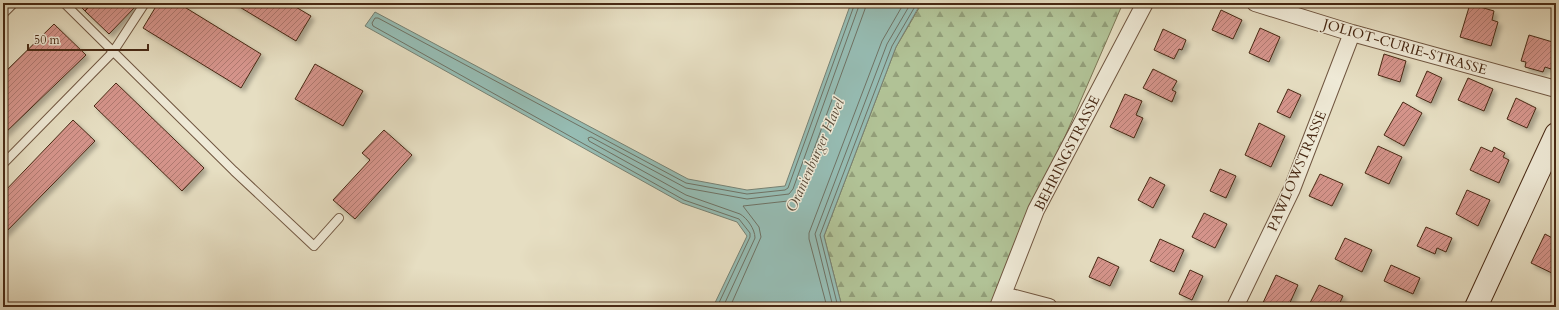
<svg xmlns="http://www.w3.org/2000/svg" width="1559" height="310" font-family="Cardo,serif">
  <defs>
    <pattern id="forest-firs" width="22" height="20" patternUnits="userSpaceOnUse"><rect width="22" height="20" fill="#b1c296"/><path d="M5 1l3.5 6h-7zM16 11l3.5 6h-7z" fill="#929e79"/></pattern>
    <pattern id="building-hatch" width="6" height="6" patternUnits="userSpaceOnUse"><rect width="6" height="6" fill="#d5948b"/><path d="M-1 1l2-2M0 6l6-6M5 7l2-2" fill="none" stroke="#af7970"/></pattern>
    <filter id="shadow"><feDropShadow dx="3.5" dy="3.5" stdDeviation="2" flood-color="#0004"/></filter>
  </defs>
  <rect width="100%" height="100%" fill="#e6dec2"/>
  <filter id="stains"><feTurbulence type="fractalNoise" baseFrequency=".005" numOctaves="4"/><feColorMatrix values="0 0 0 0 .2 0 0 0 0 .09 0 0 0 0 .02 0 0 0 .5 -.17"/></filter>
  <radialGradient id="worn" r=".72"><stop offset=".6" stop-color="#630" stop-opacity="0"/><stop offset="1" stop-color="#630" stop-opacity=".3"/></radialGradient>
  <!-- forest -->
  <path fill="url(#forest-firs)" stroke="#7c7655" d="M922 3H1123L991 307H842L824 236 896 47Z"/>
  <!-- water -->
  <path fill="#96bcb3" stroke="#778173" d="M851 3H921L896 47 824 236 842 307H713L747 236 737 222 682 203 365 26 375 12 688 179 747 190 785 186Z"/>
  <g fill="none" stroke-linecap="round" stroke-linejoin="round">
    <!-- shore -->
    <path stroke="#6f7264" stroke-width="1" d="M717 307 750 237V233L739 219 684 200 373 26 372 23 375 18H378L686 183 747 194 785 190 788 188 855 3
      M723 307 755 238C755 229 747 218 740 214L686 195 589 141 588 138 591 137 686 188 747 199 789 194 793 189 860 3
      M730 307 761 237 759 227 743 206 788 201 794 198 798 193 865 9 866 3
      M827 307 809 239V233L882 41 904 3
      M833 307 815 234 887 44 911 3
      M838 307 820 235 892 46 917 3"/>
  </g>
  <!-- building -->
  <path fill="url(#building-hatch)" stroke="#482914" filter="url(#shadow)" d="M77 3H92L85 11Z
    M92 3H134L137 5 109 34 85 11Z
    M158 3H178L261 54 241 88 143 28Z
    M233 3H289L311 16 296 41Z
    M1470 4 1494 11 1492 20 1498 22 1491 46 1460 37Z
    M1221 10 1242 20 1233 39 1212 30Z
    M54 24 86 55 3 135V74Z
    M1260 28 1280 37 1269 62 1249 53Z
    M1163 29 1186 40 1182 50 1179 49 1174 59 1154 50Z
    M1529 35 1556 43V52L1551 69 1545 67 1543 72 1525 67 1526 62 1521 61Z
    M1384 54 1406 61 1400 82 1378 75Z
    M315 64 363 91 343 126 295 99Z
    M1153 69 1177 81 1172 90 1176 92 1172 102 1143 88Z
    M1427 71 1442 78 1431 103 1416 96Z
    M1468 78 1493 89 1484 111 1458 100Z
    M116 83 204 168 182 191 94 106Z
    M1288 89 1301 95 1290 118 1277 112Z
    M1125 94 1142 101 1136 115 1143 118 1134 138 1110 127Z
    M1516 98 1536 108 1527 128 1507 119Z
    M1403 102 1422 113 1404 146 1384 135Z
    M73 120 95 141 3 235V193Z
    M1259 123 1285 136 1271 167 1245 155Z
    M384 130 412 155 355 219 333 200 370 160 362 153Z
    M1378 146 1402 157 1389 184 1365 173Z
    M1481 147 1492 152 1494 147 1505 153 1503 157 1509 160 1499 183 1470 170Z
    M1220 169 1236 176 1226 198 1210 191Z
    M1320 174 1343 184 1332 206 1309 196Z
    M1150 177 1165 185 1153 208 1138 200Z
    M1467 190 1490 200 1478 226 1456 214Z
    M1204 213 1227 224 1215 248 1192 237Z
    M1426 227 1452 238 1446 252 1437 248 1435 254 1417 246Z
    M1545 234 1556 240V275L1531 263Z
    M1345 238 1372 250 1362 272 1335 259Z
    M1160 239 1184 250 1174 272 1150 261Z
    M1098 257 1119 267 1110 286 1089 277Z
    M1391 265 1420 278 1413 294 1384 281Z
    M1190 270 1203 276 1192 300 1179 294Z
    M1276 275 1298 285 1288 307H1261Z
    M1319 285 1343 296 1338 307H1313L1309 305Z"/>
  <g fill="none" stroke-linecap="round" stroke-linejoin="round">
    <!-- lane casing -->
    <g stroke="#705640" stroke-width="10">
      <path id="lane" d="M64 3 234 171 314 246 339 218
        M3 14 14 3
        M3 164 113 52 145 3"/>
    </g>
    <!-- street casing -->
    <g stroke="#705640" stroke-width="18">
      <path id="street" d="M1255 3 1352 33 1556 89
        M1003 295 1049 307
        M998 307 1036 210 1145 3
        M1235 307 1292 189 1352 33"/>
    </g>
    <!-- secondary casing -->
    <g stroke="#482914" stroke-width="24">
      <path id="secondary" d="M1476 307 1556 134"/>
    </g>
    <!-- lane -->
    <use href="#lane" stroke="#efead7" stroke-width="8"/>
    <!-- street -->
    <use href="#street" stroke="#efead7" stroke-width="16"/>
    <!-- secondary -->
    <use href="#secondary" stroke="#efead7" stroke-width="22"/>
  </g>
  <g text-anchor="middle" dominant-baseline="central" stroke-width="3" stroke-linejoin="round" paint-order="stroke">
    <!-- street labels -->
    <g font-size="14" fill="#482914" stroke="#efead7">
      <text transform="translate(1405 47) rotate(16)">JOLIOT-CURIE-STRASSE</text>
      <text transform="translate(1067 153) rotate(-63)">BEHRINGSTRASSE</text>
      <text transform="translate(1297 171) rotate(-67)">PAWLOWSTRASSE</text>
    </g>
    <!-- water labels -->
    <g font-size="15" font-style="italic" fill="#5c4e3c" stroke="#efead7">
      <text transform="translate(815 155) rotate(-66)">Oranienburger Havel</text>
    </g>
  </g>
  <!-- margin -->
  <rect width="1559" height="310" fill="none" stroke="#e6dec2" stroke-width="16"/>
  <rect x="4" y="4" width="1551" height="302" fill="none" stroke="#482914" stroke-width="2"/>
  <rect x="8" y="8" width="1543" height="294" fill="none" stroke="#482914"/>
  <!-- scale -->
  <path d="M28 44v6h120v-6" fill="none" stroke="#482914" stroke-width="2"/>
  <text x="34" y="44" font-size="12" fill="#482914" stroke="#efead7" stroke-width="3" paint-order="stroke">50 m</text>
  <rect width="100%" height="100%" filter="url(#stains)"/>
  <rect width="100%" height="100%" fill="url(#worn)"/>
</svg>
